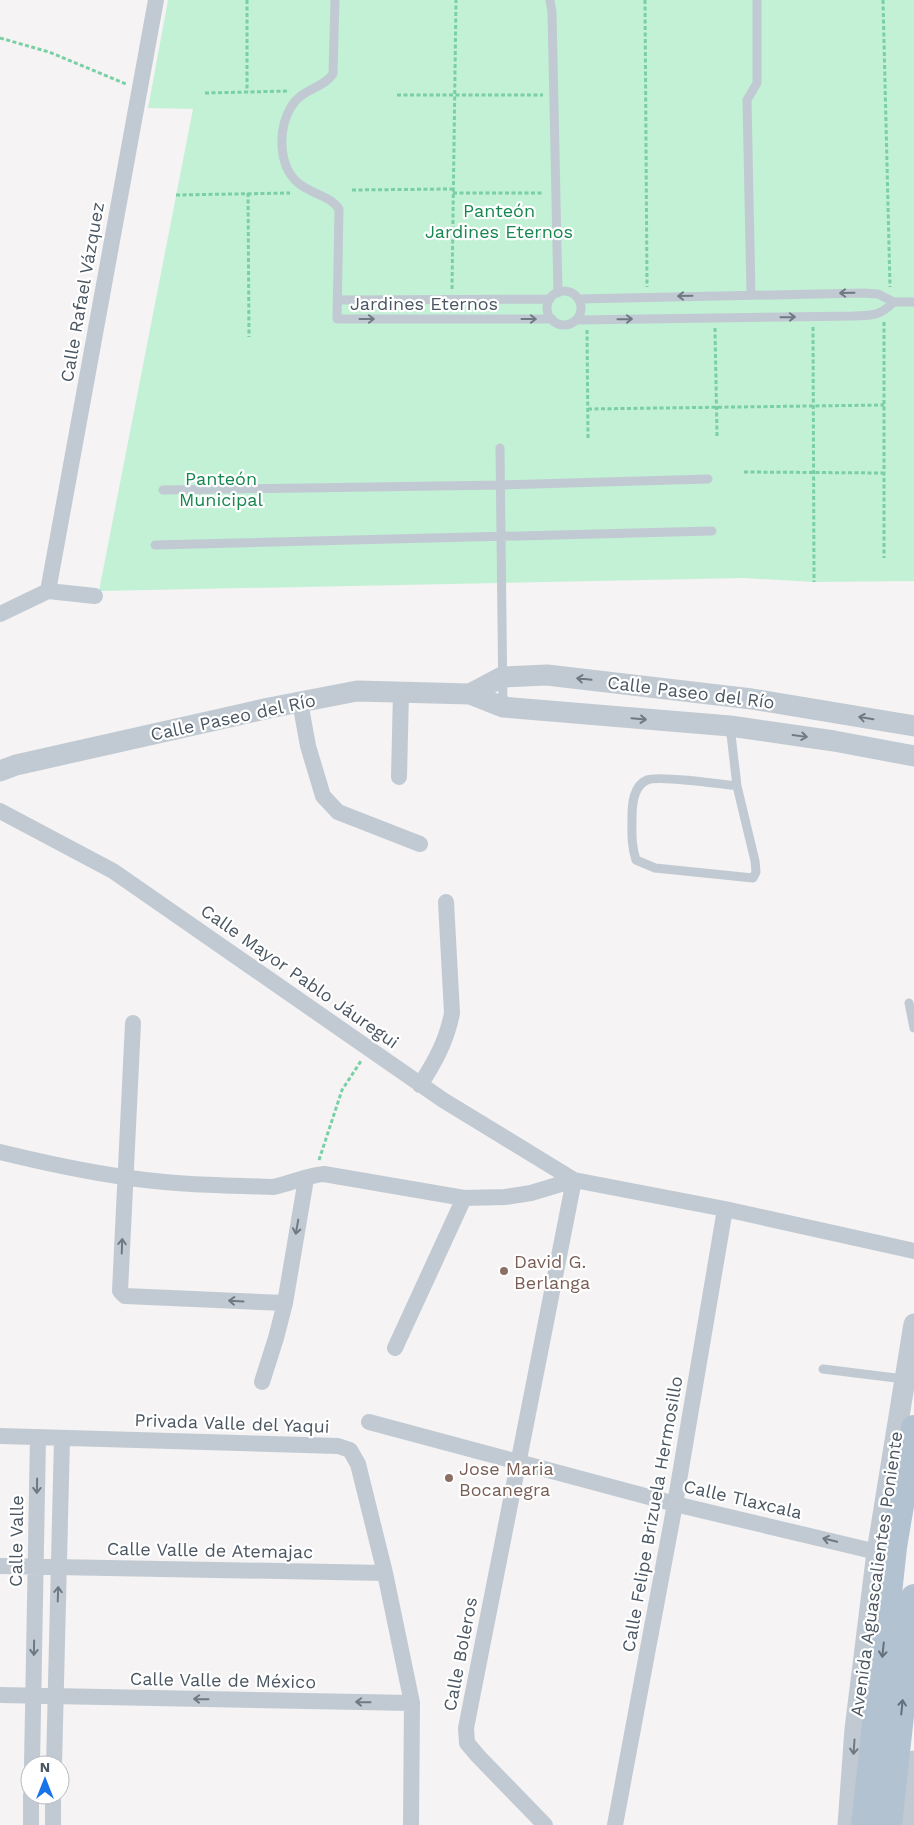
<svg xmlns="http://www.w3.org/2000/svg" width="914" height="1825" font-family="'Work Sans',sans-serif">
  <rect width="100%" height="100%" fill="#f5f3f3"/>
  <!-- green -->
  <path fill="#c3f1d5" d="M168 0H914V581L814 582 744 578 99 591 193 109 148 108Z"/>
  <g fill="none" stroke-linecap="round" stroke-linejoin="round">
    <!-- path -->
    <path stroke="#7ad0a6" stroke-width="3" stroke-dasharray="4 2.5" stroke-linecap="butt" d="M247 0V92
      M645 0 647 287
      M883 0 890 287
      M0 38 49 52 126 84
      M205 93 289 91
      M397 95H543
      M352 190 453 189
      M248 193 249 337
      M453 193H544
      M176 195 290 193
      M452 289 456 0
      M884 322V558
      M813 327 814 582
      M715 328 717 436
      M587 330 588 438
      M588 409 884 405
      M744 472 884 473
      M319 1160 342 1090 361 1061"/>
    <!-- service -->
    <path stroke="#c1cad2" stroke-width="9" d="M335 0 333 74C324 88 301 89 291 107 278 129 278 164 297 182 310 194 330 195 339 209L337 319H552
      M550 0 552 12 558 293
      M547 308a17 17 0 1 1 34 0a17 17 0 1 1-34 0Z
      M751 295 747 100 757 83V0
      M578 299 863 293 878 294 894 302H914
      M337 300 550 299
      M576 320 854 316C874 315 879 316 894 302
      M500 448 503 707
      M163 490 501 485 708 479
      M155 545 712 531
      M730 726 737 786 755 861 756 872 753 878 655 868 636 860C631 845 632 832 632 817 632 805 633 786 647 780 658 775 721 784 737 786
      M909 1003 914 1028
      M823 1369 904 1379"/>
    <!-- minor -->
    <path stroke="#c1cad2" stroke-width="16" d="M48 591 156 0
      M48 591 95 596
      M0 614 48 591
      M300 702 308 746 323 796 338 812 420 844
      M399 777 401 692
      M0 811 113 871 443 1100 574 1180 466 1728 467 1743 478 1756 545 1825
      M133 1023 120 1291 125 1296 285 1303
      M420 1085C435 1062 447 1040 452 1013L446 902
      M0 1152C41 1162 82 1171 124 1177 173 1185 223 1185 273 1187 290 1184 307 1175 324 1174L464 1198 505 1197 531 1193 574 1180 725 1209 914 1251
      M395 1348 464 1198
      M262 1382 276 1338 285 1303 306 1179
      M369 1422 675 1504 877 1552
      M0 1436 338 1446 350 1450 358 1464 385 1573 412 1703 411 1825
      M0 1566 385 1573
      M0 1695 412 1703
      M32 1765 38 1437
      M54 1765 62 1438
      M31 1825V1795
      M53 1825V1795
      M615 1825 675 1504 725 1209"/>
    <!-- tertiary -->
    <path stroke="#c1cad2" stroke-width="21" d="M470 694 502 677 547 675 752 699 914 726
      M0 771 16 765 269 708 357 691 470 694 503 707 730 726 834 741 914 756
      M848 1825 855 1729 877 1552 914 1324
      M907 1825 914 1761"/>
    <!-- primary -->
    <path stroke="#b3c2d1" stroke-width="26" d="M864 1825 894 1547 914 1428
      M889 1825 914 1597"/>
  </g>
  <!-- one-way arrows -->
  <defs><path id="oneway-shaft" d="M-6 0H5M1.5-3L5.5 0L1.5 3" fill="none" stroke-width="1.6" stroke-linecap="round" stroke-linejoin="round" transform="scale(1.25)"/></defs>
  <g stroke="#6e7983">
    <use href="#oneway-shaft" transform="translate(847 293) rotate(179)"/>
    <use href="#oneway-shaft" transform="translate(685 296) rotate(179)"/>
    <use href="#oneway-shaft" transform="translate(788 317) rotate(-1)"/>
    <use href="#oneway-shaft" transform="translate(367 319)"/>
    <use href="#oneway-shaft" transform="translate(529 319)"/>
    <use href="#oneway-shaft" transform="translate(625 319) rotate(-1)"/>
    <use href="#oneway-shaft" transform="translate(584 679) rotate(-174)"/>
    <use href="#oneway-shaft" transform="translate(866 718) rotate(-171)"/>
    <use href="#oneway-shaft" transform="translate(639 719) rotate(5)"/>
    <use href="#oneway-shaft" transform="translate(800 736) rotate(8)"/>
    <use href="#oneway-shaft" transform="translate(297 1227) rotate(100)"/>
    <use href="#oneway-shaft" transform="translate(122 1246) rotate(-88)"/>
    <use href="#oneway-shaft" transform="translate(236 1301) rotate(-177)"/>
    <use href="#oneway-shaft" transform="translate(37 1486) rotate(91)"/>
    <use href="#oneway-shaft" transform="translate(830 1540) rotate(-167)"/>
    <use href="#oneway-shaft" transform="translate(58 1594) rotate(-88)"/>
    <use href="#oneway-shaft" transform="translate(34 1648) rotate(91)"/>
    <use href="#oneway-shaft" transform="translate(201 1699) rotate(-179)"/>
    <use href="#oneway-shaft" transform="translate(363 1702) rotate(-179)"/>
    <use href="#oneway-shaft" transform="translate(854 1747) rotate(94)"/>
  </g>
  <g stroke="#64717d">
    <use href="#oneway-shaft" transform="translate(883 1650) rotate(96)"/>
    <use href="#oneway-shaft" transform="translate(902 1707) rotate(-84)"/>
  </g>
  <!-- markers -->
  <g fill="#8d6e63" stroke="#fff" stroke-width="2">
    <circle cx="504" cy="1271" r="5"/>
    <circle cx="449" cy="1478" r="5"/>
  </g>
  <g text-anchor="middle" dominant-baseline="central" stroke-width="4.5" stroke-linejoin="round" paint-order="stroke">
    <!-- park labels -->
    <g font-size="18" fill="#17864f" stroke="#fff">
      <text x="499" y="210">Panteón<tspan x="499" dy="21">Jardines Eternos</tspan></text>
      <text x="221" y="478">Panteón<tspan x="221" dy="21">Municipal</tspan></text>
    </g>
    <!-- street labels -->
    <g font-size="18" fill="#4a5661" stroke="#fff">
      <text transform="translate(82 292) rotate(-80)">Calle Rafael Vázquez</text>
      <text x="424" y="303">Jardines Eternos</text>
      <text transform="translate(691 692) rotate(7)">Calle Paseo del Río</text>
      <text transform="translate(233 717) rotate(-12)">Calle Paseo del Río</text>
      <text transform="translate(300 976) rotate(35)">Calle Mayor Pablo Jáuregui</text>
      <text transform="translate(232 1423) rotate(2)">Privada Valle del Yaqui</text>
      <text transform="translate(743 1499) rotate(13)">Calle Tlaxcala</text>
      <text transform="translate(652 1514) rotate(-80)">Calle Felipe Brizuela Hermosillo</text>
      <text transform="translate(16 1541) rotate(-89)">Calle Valle</text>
      <text transform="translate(210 1550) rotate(1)">Calle Valle de Atemajac</text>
      <text transform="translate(876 1574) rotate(-82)">Avenida Aguascalientes Poniente</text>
      <text transform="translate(460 1654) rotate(-79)">Calle Boleros</text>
      <text transform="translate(223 1680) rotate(1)">Calle Valle de México</text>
    </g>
    <!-- education labels -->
    <g font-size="18" fill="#785e54" stroke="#fff" text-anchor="start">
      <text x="514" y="1261">David G.<tspan x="514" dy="21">Berlanga</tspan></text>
      <text x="459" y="1468">Jose Maria<tspan x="459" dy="21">Bocanegra</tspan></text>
    </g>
  </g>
  <!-- north arrow -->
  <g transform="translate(45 1780)"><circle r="24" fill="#ffffff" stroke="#b7bbc0"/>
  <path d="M0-4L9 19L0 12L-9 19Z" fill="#1a73e8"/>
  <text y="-8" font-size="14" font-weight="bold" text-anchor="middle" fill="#4a5661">N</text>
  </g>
</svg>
